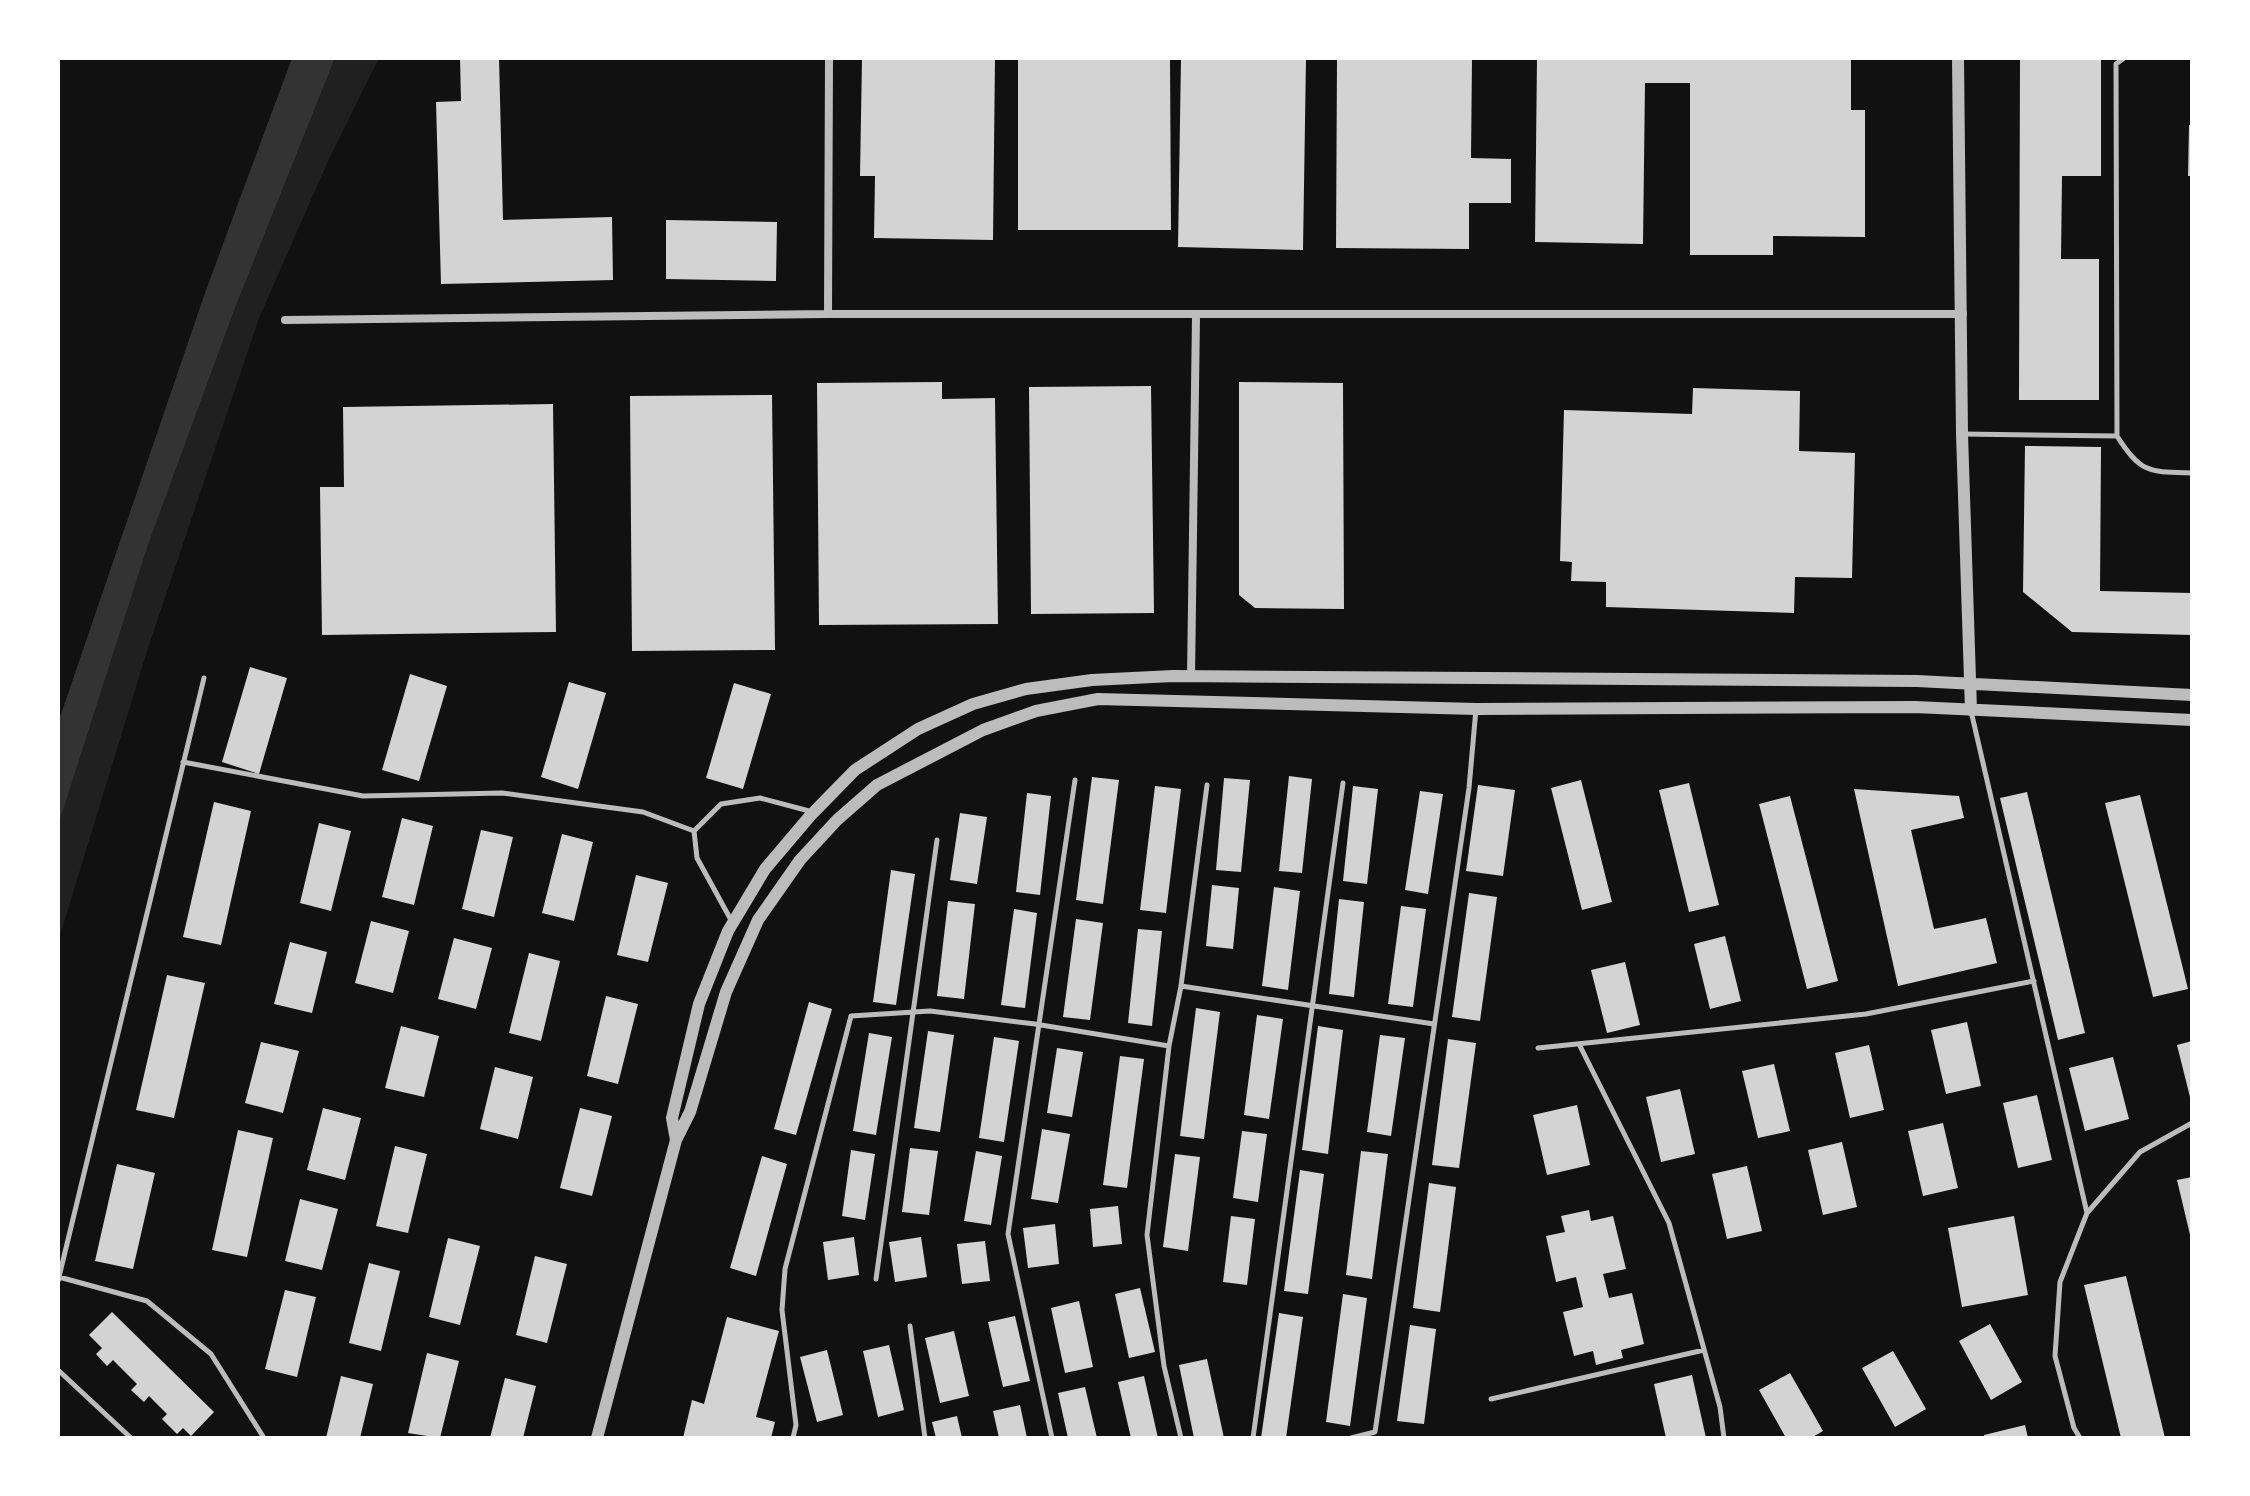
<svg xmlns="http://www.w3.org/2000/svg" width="2250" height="1496" font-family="Merriweather,serif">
  <rect width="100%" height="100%" fill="#111"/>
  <!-- green -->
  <path fill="#202020" d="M335 58H379L329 159 259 318 147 651 58 942V826L148 545 235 308Z"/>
  <!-- water -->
  <path fill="#333" d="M292 58H335L235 308 148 545 58 826V723L206 290Z"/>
  <!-- building -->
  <path fill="#d3d3d3" d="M460 58H499L503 220 612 217 613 280 441 284 436 102 461 101Z
    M862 58H995L993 240 874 238 875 176H860Z
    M1018 58H1170L1171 230H1018Z
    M1181 58H1306L1303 250 1178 247Z
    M1337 58H1472L1471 158 1511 159V203H1469V249L1336 248Z
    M1537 58H1851V110H1865V237L1773 236V255H1690V83H1645L1643 244 1535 242Z
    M2020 58H2101V176H2062L2061 259H2099V400H2019Z
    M2189 125H2192V176H2188Z
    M666 220 777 222 776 281 666 279Z
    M942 382V399L995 398 998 624 819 625 817 383Z
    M1239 382 1343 383 1344 609 1255 608 1239 595Z
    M1151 386 1154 613 1031 614 1029 387Z
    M1693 388 1800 391 1799 451 1855 453 1852 578 1795 577 1794 613 1606 607V582L1571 581 1572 562 1560 561 1564 410 1692 414Z
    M772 395 775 650 632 651 630 396Z
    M553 404 556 632 322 635 320 487H344L343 407Z
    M2025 446 2101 447 2100 591 2192 593V635L2072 632 2023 592Z
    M250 667 287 678 259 774 222 762Z
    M410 674 447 686 419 781 382 770Z
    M569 682 606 693 578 789 541 777Z
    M734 683 771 694 743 789 706 778Z
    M1289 776 1312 779 1302 873 1279 871Z
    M1092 777 1119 780 1103 904 1076 900Z
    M1224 778 1250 780 1241 872 1216 870Z
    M1581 780 1612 902 1582 910 1551 788Z
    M1689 783 1719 905 1689 912 1659 790Z
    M1478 785 1515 790 1503 876 1466 871Z
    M1155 786 1181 789 1166 913 1140 910Z
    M1353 786 1378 789 1367 884 1343 881Z
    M1854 789 1959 796 1964 818 1911 830 1934 929 1986 918 1997 963 1898 986Z
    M1420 791 1443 794 1428 894 1405 890Z
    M2027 792 2085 1033 2058 1040 2000 798Z
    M1027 793 1051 796 1040 895 1016 892Z
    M2140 795 2188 989 2153 997 2105 803Z
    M1790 796 1838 981 1807 989 1759 804Z
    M214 802 251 811 221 945 183 937Z
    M960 813 987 817 977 884 950 880Z
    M402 818 433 826 414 905 382 897Z
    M319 823 351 831 331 911 300 903Z
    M481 830 513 837 494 917 462 909Z
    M562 834 593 842 574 921 542 913Z
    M891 870 915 874 896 1005 873 1002Z
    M636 875 668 883 648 962 617 955Z
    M1212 885 1239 888 1233 949 1206 946Z
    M1274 887 1300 891 1288 990 1262 986Z
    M1469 893 1497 897 1480 1021 1452 1017Z
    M1339 899 1364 902 1354 997 1329 994Z
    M948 901 975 904 964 999 937 996Z
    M1401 906 1426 909 1413 1007 1388 1004Z
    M1014 909 1037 913 1025 1008 1001 1005Z
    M1076 919 1103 923 1090 1020 1063 1017Z
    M371 921 409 931 393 993 355 983Z
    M1138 929 1162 931 1152 1026 1128 1023Z
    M1725 936 1741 1001 1710 1009 1694 944Z
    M454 938 492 948 476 1009 438 999Z
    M290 942 327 952 312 1013 274 1004Z
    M529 953 560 961 541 1041 509 1033Z
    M1625 962 1640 1025 1607 1033 1591 970Z
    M167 975 205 983 174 1118 136 1110Z
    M606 996 638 1004 618 1084 587 1076Z
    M809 1002 832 1009 796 1135 774 1129Z
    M1196 1008 1220 1012 1204 1139 1180 1136Z
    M1257 1015 1283 1019 1269 1119 1244 1115Z
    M1967 1022 1981 1086 1946 1094 1931 1030Z
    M401 1026 439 1036 424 1097 385 1088Z
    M1318 1026 1343 1030 1328 1154 1302 1150Z
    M928 1031 954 1035 940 1132 914 1128Z
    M869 1033 892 1037 876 1135 853 1131Z
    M1380 1035 1405 1038 1391 1136 1367 1132Z
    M994 1037 1019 1041 1004 1142 979 1138Z
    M1448 1039 1476 1043 1459 1168 1432 1165Z
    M2192 1041V1101H2191L2177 1045Z
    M261 1042 299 1051 283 1113 245 1103Z
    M1869 1045 1884 1110 1850 1118 1835 1053Z
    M1057 1048 1083 1052 1072 1117 1047 1113Z
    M1120 1056 1144 1059 1127 1188 1103 1185Z
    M2113 1057 2129 1119 2085 1131 2069 1068Z
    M1774 1064 1790 1131 1758 1138 1742 1071Z
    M495 1067 533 1077 518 1139 480 1129Z
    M1680 1089 1695 1154 1661 1162 1646 1097Z
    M2037 1095 2052 1160 2018 1168 2003 1103Z
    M1577 1105 1590 1165 1547 1175 1533 1115Z
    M323 1108 361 1118 345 1180 307 1170Z
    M580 1108 612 1116 592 1196 560 1188Z
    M1943 1123 1958 1188 1923 1196 1908 1131Z
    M1042 1129 1070 1134 1058 1203 1031 1199Z
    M238 1130 273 1138 247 1257 212 1250Z
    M1242 1131 1267 1134 1258 1202 1233 1198Z
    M1842 1142 1857 1207 1823 1215 1808 1150Z
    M395 1146 427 1154 408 1233 376 1226Z
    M910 1148 938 1151 929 1215 902 1212Z
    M851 1150 875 1154 865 1220 842 1216Z
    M976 1151 1002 1156 991 1225 964 1221Z
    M1361 1151 1388 1154 1372 1279 1346 1275Z
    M1175 1154 1200 1157 1188 1251 1163 1247Z
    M762 1156 787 1164 756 1276 730 1268Z
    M117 1164 155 1173 133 1269 95 1261Z
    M1747 1166 1762 1231 1727 1239 1712 1174Z
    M1300 1170 1324 1174 1308 1294 1284 1291Z
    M2192 1177V1238L2191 1239 2177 1180Z
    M1429 1183 1456 1187 1440 1312 1413 1308Z
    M300 1199 338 1209 322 1270 285 1261Z
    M1118 1206 1122 1244 1093 1247 1090 1209Z
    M1589 1210 1591 1221 1613 1216 1626 1269 1603 1274 1609 1298 1632 1293 1644 1344 1621 1350 1623 1358 1596 1365 1593 1351 1574 1356 1563 1312 1583 1307 1576 1277 1556 1282 1546 1236 1565 1232 1561 1216Z
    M1231 1216 1255 1219 1247 1285 1223 1282Z
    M2014 1216 2028 1295 1962 1307 1948 1228Z
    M1055 1224 1059 1264 1028 1268 1023 1228Z
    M854 1237 859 1275 828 1280 823 1242Z
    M921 1237 927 1277 895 1282 889 1242Z
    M448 1238 480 1246 460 1325 429 1317Z
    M985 1241 990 1281 962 1284 957 1244Z
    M535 1256 567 1264 547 1343 516 1335Z
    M369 1263 400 1271 381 1351 349 1343Z
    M2126 1276 2165 1438H2121L2084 1285Z
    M1140 1288 1155 1352 1129 1358 1115 1294Z
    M285 1290 316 1297 297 1377 265 1369Z
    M1343 1294 1367 1298 1350 1426 1326 1422Z
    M1079 1301 1093 1367 1065 1373 1051 1308Z
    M112 1312 214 1412 191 1436 183 1428 177 1434 162 1419 167 1414 149 1396 144 1402 131 1390 137 1384 113 1360 107 1366 96 1354 102 1348 89 1335Z
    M1279 1313 1303 1317 1286 1438H1261Z
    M1015 1316 1030 1381 1003 1387 988 1322Z
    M727 1317 779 1331 756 1417 775 1422 771 1438H683L692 1400 704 1404Z
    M1990 1324 2022 1382 1991 1400 1959 1341Z
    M1410 1325 1436 1329 1424 1424 1397 1421Z
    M954 1331 969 1396 940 1403 925 1338Z
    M889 1345 904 1410 878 1417 863 1351Z
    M827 1350 843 1415 817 1422 800 1357Z
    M1893 1351 1926 1409 1895 1427 1862 1368Z
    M427 1353 459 1361 440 1438 408 1433Z
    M1207 1359 1224 1438H1194L1179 1365Z
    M1790 1373 1823 1431 1811 1438H1786L1759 1390Z
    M1692 1375 1706 1438H1666L1654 1384Z
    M341 1376 373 1384 360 1438H326Z
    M1144 1376 1158 1438H1131L1118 1382Z
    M505 1378 536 1386 523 1438H490Z
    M1085 1387 1097 1438H1068L1058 1393Z
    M1020 1405 1027 1438H999L993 1411Z
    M957 1416 962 1438H936L932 1422Z
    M2025 1425 2028 1438H1984V1435Z"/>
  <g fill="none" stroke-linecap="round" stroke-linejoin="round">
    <!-- service -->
    <path stroke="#bcbcbc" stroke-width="5" d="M2124 58 2116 64 2117 436C2141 474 2150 472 2192 473
      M1962 434 2117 436
      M1971 711 2087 1213
      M183 762 363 796 502 793 643 812 694 831
      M731 920 697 858 694 831 721 804 760 798 813 812
      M1181 986 1434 1024
      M1579 1044 1669 1223 1720 1407 1724 1438
      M1538 1048 1866 1014 2034 981
      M59 1277 147 1301 211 1354 264 1438
      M876 1279 937 840
      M58 1281 204 678
      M910 1326 925 1438
      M58 1370 131 1438
      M1491 1399 1704 1350
      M793 1438 796 1425 782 1310 785 1269 851 1016 930 1011 1035 1024 1169 1046
      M1052 1438 1008 1234 1075 780
      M1181 1438 1164 1366 1147 1235 1169 1046 1181 986 1207 785
      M1253 1438 1343 783
      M1351 1438 1375 1432 1469 788 1476 709
      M2080 1438 2074 1428 2055 1356 2060 1282 2087 1213 2140 1152 2192 1123"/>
    <!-- minor -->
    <path stroke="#bcbcbc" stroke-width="8" d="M828 314 829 58
      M285 320 828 314H1963
      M1191 677 1196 316"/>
    <!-- tertiary -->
    <path stroke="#bcbcbc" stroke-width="12" d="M1958 58 1962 434 1971 710
      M676 1140 672 1118 699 1004 728 931 765 869 810 816 855 770 918 729 973 704 1026 689 1092 680 1173 676 1917 681 2192 695
      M597 1438 676 1140 690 1112 726 992 758 920 800 860 837 820 877 785 983 730 1036 711 1098 699 1476 709 1915 707 2192 720"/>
  </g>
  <!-- border -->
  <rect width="2250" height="1496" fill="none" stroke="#ffffff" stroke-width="120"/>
</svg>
